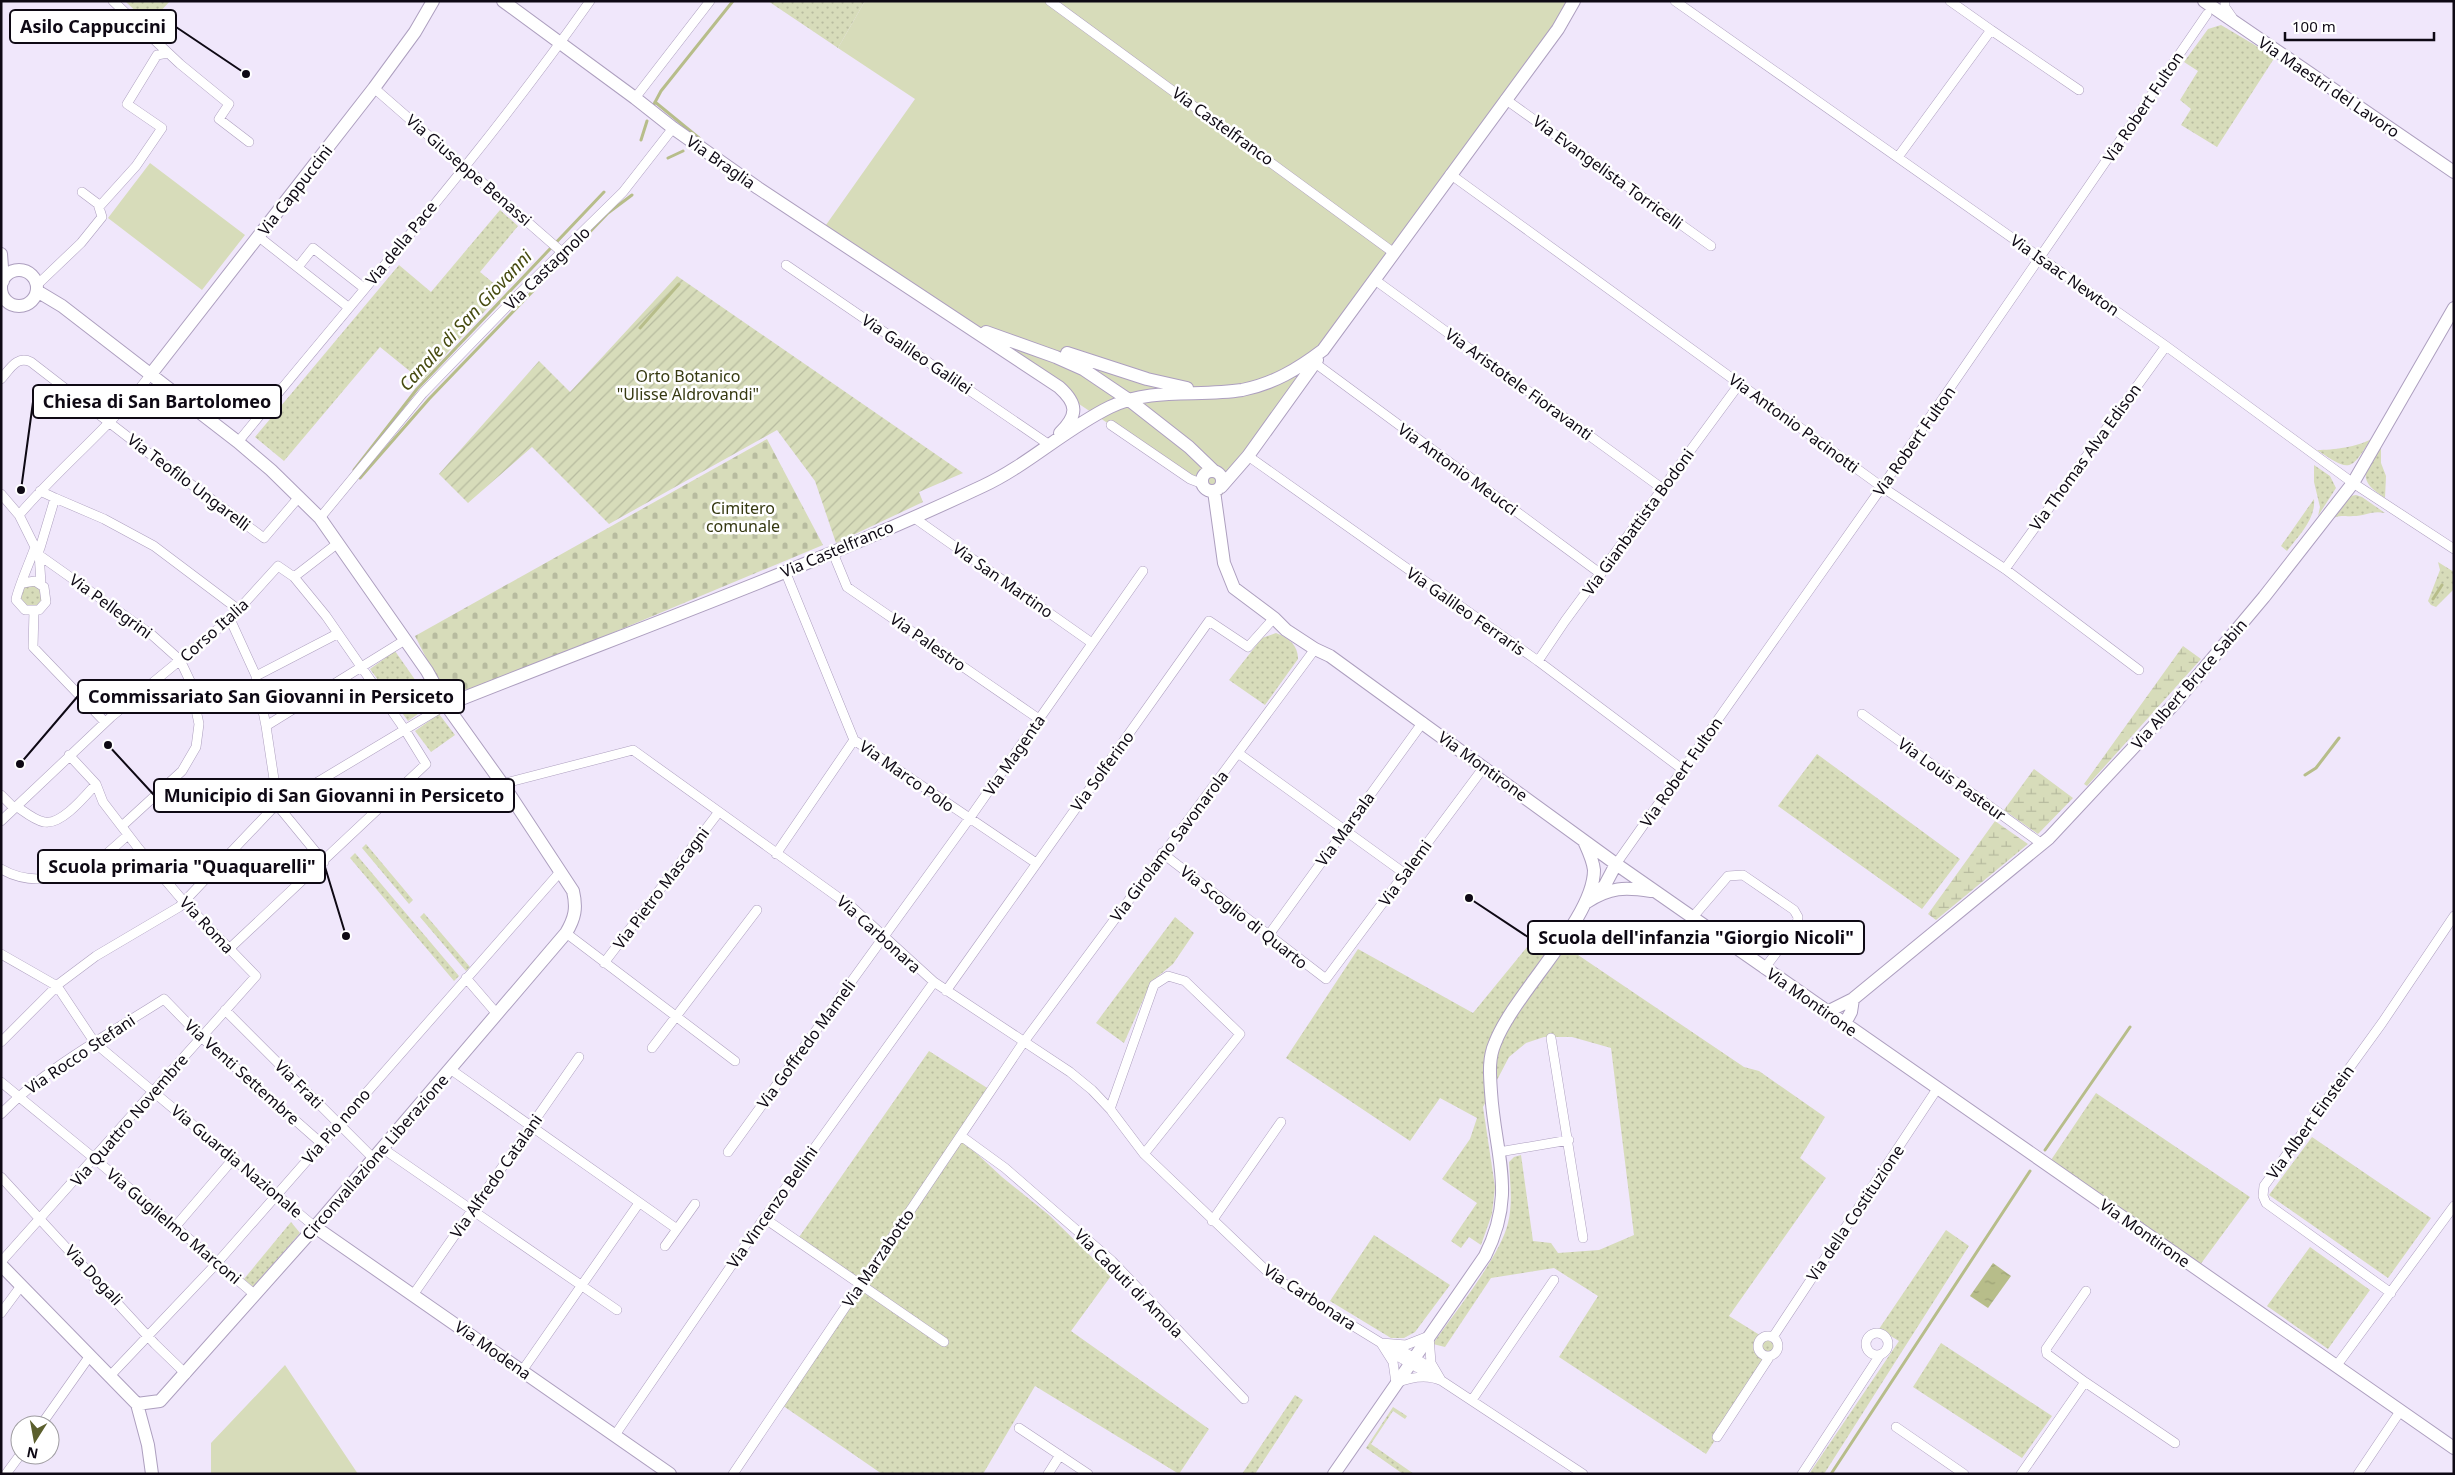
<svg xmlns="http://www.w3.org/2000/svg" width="2455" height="1475" font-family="'Noto Sans',sans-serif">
  <defs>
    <pattern id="grass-dots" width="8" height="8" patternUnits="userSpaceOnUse" patternTransform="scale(1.25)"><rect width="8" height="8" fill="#d7dcba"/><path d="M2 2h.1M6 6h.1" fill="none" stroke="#b7bb9f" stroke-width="1.8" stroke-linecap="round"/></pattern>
    <pattern id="wetland-marsh" width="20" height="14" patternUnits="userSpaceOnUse" patternTransform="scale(1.25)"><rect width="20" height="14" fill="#d7dcba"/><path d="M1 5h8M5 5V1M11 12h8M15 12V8" fill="none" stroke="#b7bb9f"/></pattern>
    <pattern id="cemetery-stones" width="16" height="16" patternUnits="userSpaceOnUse" patternTransform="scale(1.25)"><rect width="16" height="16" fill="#d7dcba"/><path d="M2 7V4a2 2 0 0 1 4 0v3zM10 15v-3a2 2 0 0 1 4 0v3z" fill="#b7bb9f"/></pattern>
    <pattern id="garden-furrows" width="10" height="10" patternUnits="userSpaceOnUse" patternTransform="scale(1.25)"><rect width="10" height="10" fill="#d7dcba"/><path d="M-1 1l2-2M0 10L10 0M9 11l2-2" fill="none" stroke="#b7bb9f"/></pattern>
    <pattern id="water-ripples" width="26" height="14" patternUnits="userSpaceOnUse" patternTransform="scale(1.25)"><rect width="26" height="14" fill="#b7bd8a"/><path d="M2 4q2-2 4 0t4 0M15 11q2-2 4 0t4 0" fill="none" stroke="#9ca176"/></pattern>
  </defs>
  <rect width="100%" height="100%" fill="#f0e7fb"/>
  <!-- grass -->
  <path fill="url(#grass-dots)" d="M125 1H170L149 24Z
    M768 1H865L838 48Z
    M2221 25 2275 57 2217 147 2181 125 2191 109 2180 100 2198 71 2184 62 2208 29Z
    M500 210 518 226 480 272 503 291 422 381 380 347 284 461 255 437 399 265 431 292Z
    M2371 439C2350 472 2350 472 2317 450 2333 450 2358 447 2371 439Z
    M2381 444V463L2386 476 2385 498C2354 478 2366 471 2381 444Z
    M2314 465 2330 476 2336 488 2318 516 2320 507 2314 482Z
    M2356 495 2362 497 2385 513C2372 510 2365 516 2353 516 2343 517 2340 514 2330 520L2350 496Z
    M2314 499C2316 519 2299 535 2287 551L2281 546Z
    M2438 562 2454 572V589L2436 607 2431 605 2428 601 2440 570Z
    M20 596a11 11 0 1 1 22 0a11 11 0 1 1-22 0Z
    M1276 633C1289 638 1298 645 1298 659L1265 705 1229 680 1262 638Z
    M395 651 432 704 408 721 370 669Z
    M439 714 455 735 431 752 415 731Z
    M1817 754 1960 859 1922 909 1778 806Z
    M366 844 413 900 409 904 362 848Z
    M355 853 459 976 454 981 350 858Z
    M424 913 470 967 466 971 420 917Z
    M1175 917 1194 933 1173 964 1151 982 1124 1043 1096 1023Z
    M1541 930 1744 1067 1759 1071 1825 1117 1800 1158 1826 1178 1729 1316 1776 1345 1706 1454 1559 1357 1598 1296 1554 1268 1491 1278 1445 1347 1433 1344C1454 1313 1500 1257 1508 1223 1513 1203 1510 1182 1509 1162L1514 1157 1521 1155 1533 1241 1551 1243 1558 1253 1599 1250 1634 1235 1611 1048 1572 1037H1544L1526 1043 1509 1057 1483 1107 1495 1187 1492 1214 1481 1245 1469 1237 1461 1248 1451 1241 1477 1203 1442 1179 1470 1139 1477 1118 1440 1098 1410 1141 1286 1058 1358 949 1473 1013Z
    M929 1051 992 1091 960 1138 1002 1177 1049 1215 1111 1276 1071 1331 1209 1429 1179 1474 1035 1386 983 1474H882L779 1403 859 1282 797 1240Z
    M2096 1093 2250 1197 2197 1269 2047 1166Z
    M2312 1137 2431 1218 2388 1278 2269 1195Z
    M291 1222 300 1233 253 1287 244 1279Z
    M1946 1230 1969 1246 1824 1474H1809L1899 1341 1879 1329Z
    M1374 1235 1450 1285 1415 1332 1404 1338H1391L1330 1301Z
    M2310 1247 2370 1290 2328 1349 2267 1306Z
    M1941 1343 2052 1416 2022 1458 1913 1387Z
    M1295 1395 1303 1400 1255 1474H1242Z
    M1393 1407 1407 1416 1405 1419 1393 1411 1371 1444 1414 1474H1403L1366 1448Z"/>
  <!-- wetland -->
  <path fill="url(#wetland-marsh)" d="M2183 646 2201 659 2087 786 2084 784Z
    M2034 769 2073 798 2038 834 2004 810Z
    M1995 821 2028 844 1936 920 1928 914Z"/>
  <!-- cemetery -->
  <path fill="url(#cemetery-stones)" d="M767 439 823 545 581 646 447 699 415 636Z"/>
  <!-- garden -->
  <path fill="url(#garden-furrows)" d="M677 276 963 473 919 492 923 502 836 543 815 481 777 430 609 524 532 447 468 503 439 474 539 361 570 392Z"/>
  <!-- pitch -->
  <path fill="#d7dcba" d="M865 1H1578L1220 498 821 232 915 99 838 48Z
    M150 163 245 235 202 290 108 218Z
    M285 1365 358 1474H211V1443Z"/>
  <!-- water -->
  <path fill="url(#water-ripples)" d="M1993 1263 2011 1276 1988 1308 1970 1296Z"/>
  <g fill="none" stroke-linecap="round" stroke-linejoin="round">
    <!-- stream -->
    <path stroke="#b7bd8a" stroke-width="3" d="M655 102 699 138V143
      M653 106 661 91 733 1
      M641 140 647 121
      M668 158 683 151
      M640 328 679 284
      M354 470 417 389 604 192
      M360 478 429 399 608 213 632 195
      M2433 599 2442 585
      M2305 775 2316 768 2339 738
      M2045 1150 2130 1027
      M1831 1474 2030 1171"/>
    <!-- street-tunnel -->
    <path stroke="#cec6d8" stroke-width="9" stroke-dasharray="9 4.5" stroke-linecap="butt" d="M124 866 122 865 138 851"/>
    <!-- street casing -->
    <g stroke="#ad9fbf" stroke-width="10">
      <path id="street" d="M113 1 180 64 229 104 219 119 249 142
        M1050 1 1394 253
        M1675 1 2166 346 2353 483 2454 549
        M2225 1V7L2232 17
        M1991 30 2079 90
        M374 88 563 253
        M635 98 710 1
        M1505 99 1711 246
        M1898 157 1991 30 1950 1
        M1450 174 1882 487 2005 569 2139 670
        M99 207 136 166 162 128 127 104 157 55 168 53
        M259 237 348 307
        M786 265 1048 444
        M298 267 313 248 364 288
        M1375 280 1663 489
        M37 285 81 243 102 217 98 204 82 192
        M1315 363 1601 574
        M1 379C10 369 17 355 31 362L150 454 264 538 299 497
        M1111 425 1190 479 1203 484
        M238 442C356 297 482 155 590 1
        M1248 456 1538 661 1682 769
        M1 494 19 515 35 547C31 559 16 593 16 600L25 610H39L46 602 44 587 35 581 23 583
        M55 498 104 519 154 546 239 610
        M19 515C61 466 112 426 151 374
        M913 517 1092 643
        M320 518 423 393 520 293 623 192 673 128
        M35 547 40 548 55 498 40 491
        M39 552 41 584
        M833 553 847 587 1039 719
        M39 555 152 635 180 660 190 681 199 724 196 747 182 771 122 826
        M2005 569 2166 346
        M785 571 854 740 1036 863
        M34 611 33 647 105 722
        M230 619 256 676 266 726 278 806 324 862
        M1538 661 1565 621 1740 383
        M256 676 337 634
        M1862 714 2042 844
        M266 726 405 640
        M1238 753 1404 873
        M502 784 633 750 853 908 934 982 1070 1072 1092 1090 1110 1109 1144 1154 1272 1276 1381 1343 1393 1362 1396 1383C1411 1377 1427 1374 1442 1381L1583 1474
        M1 795 14 808
        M16 806C25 812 34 820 44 822 61 826 86 795 96 784
        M1 821 111 717 230 619 278 566 294 577 338 543
        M1162 853 1326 979 1484 767
        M776 854 854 740
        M1616 864 1882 487 2207 14
        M124 866 128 873
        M1 869C30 886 62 879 91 865 104 858 116 845 128 835
        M1692 918 1728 876 1743 875 1794 910 1798 917 1797 925 1764 969
        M566 933 735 1061
        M1268 936 1423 722
        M229 949 426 764 405 730 326 616 294 577
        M1 954 57 986 95 1043 315 1227
        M604 963 718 813
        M466 978 497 1014
        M946 991 1209 621 1248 647 1274 618
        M225 1010 373 1158
        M1551 1038 1583 1238
        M1 1042 60 983 96 956 179 907 271 810 446 705
        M652 1048 757 910
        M450 1069 677 1229
        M1 1082 95 1159 254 1294
        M1110 1109 1154 985 1168 976 1185 981 1240 1034 1144 1154
        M1 1114C44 1069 111 1033 164 999L201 1037 321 1143
        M961 1136 1005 1168 1112 1261 1244 1399
        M382 1148 617 1310
        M728 1152 969 819 1143 571
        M1499 1152 1569 1140
        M1 1177 155 1344 186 1374
        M764 1218 944 1342
        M1212 1221 1281 1122
        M175 1227 234 1158
        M665 1246 695 1204
        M1 1262 256 976 184 902 139 849 103 802 96 784 69 755
        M2391 1293 2266 1203 2263 1196 2264 1186 2382 1023 2454 916
        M413 1295 579 1057
        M1 1313 21 1286
        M1866 1344a11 11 0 1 1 22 0a11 11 0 1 1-22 0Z
        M1758 1346a10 10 0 1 1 20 0a10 10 0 1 1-20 0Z
        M1773 1337 1937 1089
        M1381 1343 1406 1345 1429 1336 1431 1363 1441 1380
        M1394 1346 1433 1369
        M1387 1350 1432 1376
        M2337 1365 2454 1206
        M522 1371 639 1203
        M109 1377 217 1263 560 872
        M2085 1382 2175 1443
        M1472 1400 1554 1280
        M41 1425 89 1357
        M1896 1427 1964 1474
        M1019 1428 1088 1474
        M615 1435 764 1218 934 982
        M1717 1437 1770 1356
        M6 1474 20 1455
        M733 1474 1023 1043 1315 649
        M1048 1474 1060 1455
        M1802 1474 1880 1355
        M2021 1474 2085 1382 2047 1354 2046 1349 2086 1291
        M2358 1474 2401 1410"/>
    </g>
    <!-- secondary casing -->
    <g stroke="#ad9fbf" stroke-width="14">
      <path id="secondary" d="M503 1 635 98 673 128 758 188 1059 387C1078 404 1078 415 1060 433
        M2204 1 2454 172
        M1 254 3 281
        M1 288a18 18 0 1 1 36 0a18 18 0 1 1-36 0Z
        M986 332 1056 357 1083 369 1129 400 1189 447 1214 471
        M1067 353 1147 379 1187 388
        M151 374 374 88 415 32 433 1
        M1202 481a10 10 0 1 1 20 0a10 10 0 1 1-20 0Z
        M1221 487 1248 456 1317 360
        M1214 491 1224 563 1234 588 1274 618 1286 630 1315 649 1330 656 1616 864 2454 1448
        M446 705C626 633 809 568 983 486 1028 465 1065 429 1110 407 1151 387 1198 397 1242 390 1273 384 1298 369 1323 350L1558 29 1574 1
        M1596 895 1605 885 1616 864
        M1587 902C1610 887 1625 887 1651 891
        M1827 1012 1853 999 2049 838 2175 703 2264 597 2353 483 2454 308
        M1844 1025 1851 1012 1853 999
        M315 1227 670 1474
        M1 1265 137 1404 160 1401 315 1227 566 933C575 918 577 908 573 891L506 789 446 705 427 671 320 518 271 470 238 442 62 306 37 291
        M137 1404 148 1445 152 1474
        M1334 1474 1485 1256C1517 1193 1495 1156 1491 1092 1490 1076 1488 1059 1495 1043 1514 993 1594 919 1594 870 1593 860 1588 850 1584 841"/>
    </g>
    <!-- street -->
    <use href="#street" stroke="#fff" stroke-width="9"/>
    <!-- secondary -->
    <use href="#secondary" stroke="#fff" stroke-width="12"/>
  </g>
  <g text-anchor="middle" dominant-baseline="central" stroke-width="5" stroke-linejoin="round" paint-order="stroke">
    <!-- street labels -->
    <g font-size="16" fill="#0e0914" stroke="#fff">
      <text transform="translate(2329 87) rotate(34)">Via Maestri del Lavoro</text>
      <text transform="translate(2143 107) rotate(-56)">Via Robert Fulton</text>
      <text transform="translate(1223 126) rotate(36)">Via Castelfranco</text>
      <text transform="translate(721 162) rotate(35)">Via Braglia</text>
      <text transform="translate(469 170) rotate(41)">Via Giuseppe Benassi</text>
      <text transform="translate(1608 172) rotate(36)">Via Evangelista Torricelli</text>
      <text transform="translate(295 190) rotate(-52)">Via Cappuccini</text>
      <text transform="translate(401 243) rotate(-51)">Via della Pace</text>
      <text transform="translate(547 268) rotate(-44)">Via Castagnolo</text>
      <text transform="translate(2065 275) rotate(35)">Via Isaac Newton</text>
      <text transform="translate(917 354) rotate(34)">Via Galileo Galilei</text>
      <text transform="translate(1519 384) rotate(36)">Via Aristotele Fioravanti</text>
      <text transform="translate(1794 423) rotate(36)">Via Antonio Pacinotti</text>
      <text transform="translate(1914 441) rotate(-55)">Via Robert Fulton</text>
      <text transform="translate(2085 457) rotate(-54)">Via Thomas Alva Edison</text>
      <text transform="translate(1458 469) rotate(36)">Via Antonio Meucci</text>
      <text transform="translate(189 482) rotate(37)">Via Teofilo Ungarelli</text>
      <text transform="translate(1638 522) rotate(-54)">Via Gianbattista Bodoni</text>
      <text transform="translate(837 549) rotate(-23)">Via Castelfranco</text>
      <text transform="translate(1003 580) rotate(35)">Via San Martino</text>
      <text transform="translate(111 606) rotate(36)">Via Pellegrini</text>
      <text transform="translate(1466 611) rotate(35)">Via Galileo Ferraris</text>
      <text transform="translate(214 630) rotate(-42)">Corso Italia</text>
      <text transform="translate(928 642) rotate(35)">Via Palestro</text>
      <text transform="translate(2189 684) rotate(-49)">Via Albert Bruce Sabin</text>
      <text transform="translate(1014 755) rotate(-55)">Via Magenta</text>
      <text transform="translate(1483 766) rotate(36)">Via Montirone</text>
      <text transform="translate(1102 771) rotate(-54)">Via Solferino</text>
      <text transform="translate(1681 772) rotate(-55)">Via Robert Fulton</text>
      <text transform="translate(907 776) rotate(35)">Via Marco Polo</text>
      <text transform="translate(1952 779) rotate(36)">Via Louis Pasteur</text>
      <text transform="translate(1345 829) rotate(-54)">Via Marsala</text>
      <text transform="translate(1169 846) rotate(-53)">Via Girolamo Savonarola</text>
      <text transform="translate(1405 873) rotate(-54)">Via Salemi</text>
      <text transform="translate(661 888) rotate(-53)">Via Pietro Mascagni</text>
      <text transform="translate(1244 917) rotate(38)">Via Scoglio di Quarto</text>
      <text transform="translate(207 925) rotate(47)">Via Roma</text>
      <text transform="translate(879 934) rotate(42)">Via Carbonara</text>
      <text transform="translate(1812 1002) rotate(35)">Via Montirone</text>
      <text transform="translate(806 1044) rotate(-54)">Via Goffredo Mameli</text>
      <text transform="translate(80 1054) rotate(-34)">Via Rocco Stefani</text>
      <text transform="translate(242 1072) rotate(42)">Via Venti Settembre</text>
      <text transform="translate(299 1084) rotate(45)">Via Frati</text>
      <text transform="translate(129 1120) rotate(-49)">Via Quattro Novembre</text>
      <text transform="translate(2310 1122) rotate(-54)">Via Albert Einstein</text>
      <text transform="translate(336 1126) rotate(-49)">Via Pio nono</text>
      <text transform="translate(375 1157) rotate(-49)">Circonvallazione Liberazione</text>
      <text transform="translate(237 1161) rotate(40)">Via Guardia Nazionale</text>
      <text transform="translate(496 1176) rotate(-55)">Via Alfredo Catalani</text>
      <text transform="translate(772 1207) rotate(-55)">Via Vincenzo Bellini</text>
      <text transform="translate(1855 1213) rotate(-56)">Via della Costituzione</text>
      <text transform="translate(174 1226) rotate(40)">Via Guglielmo Marconi</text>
      <text transform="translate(2145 1233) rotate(35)">Via Montirone</text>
      <text transform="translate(878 1258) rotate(-56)">Via Marzabotto</text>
      <text transform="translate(94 1275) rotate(47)">Via Dogali</text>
      <text transform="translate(1129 1283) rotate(45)">Via Caduti di Amola</text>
      <text transform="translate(1310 1297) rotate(33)">Via Carbonara</text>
      <text transform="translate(493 1350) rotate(35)">Via Modena</text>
    </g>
    <!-- park labels -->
    <g font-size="16" fill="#353810" stroke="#fff">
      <text x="688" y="376">Orto Botanico<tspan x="688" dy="18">"Ulisse Aldrovandi"</tspan></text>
      <text x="743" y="508">Cimitero<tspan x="743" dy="18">comunale</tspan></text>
    </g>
    <!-- water labels -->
    <g font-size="18" font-style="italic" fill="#474b11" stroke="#fff">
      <text transform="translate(465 320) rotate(-47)">Canale di San Giovanni</text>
    </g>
  </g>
  <!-- callouts -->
  <path fill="none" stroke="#0e0914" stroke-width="2" d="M246 74L176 27M21 490L33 402M20 764L78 696M108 745L154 795M346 936L325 867M1469 898L1528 937"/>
  <g fill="#0e0914" stroke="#fff" stroke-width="2">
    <circle cx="246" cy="74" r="5"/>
    <circle cx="21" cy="490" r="5"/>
    <circle cx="20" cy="764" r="5"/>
    <circle cx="108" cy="745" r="5"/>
    <circle cx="346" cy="936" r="5"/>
    <circle cx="1469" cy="898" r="5"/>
  </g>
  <g fill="#fff" stroke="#0e0914" stroke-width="2">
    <rect x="10" y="10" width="166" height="33" rx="5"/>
    <rect x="33" y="385" width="248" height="33" rx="5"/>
    <rect x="78" y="680" width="386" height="33" rx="5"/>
    <rect x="154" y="779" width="360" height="33" rx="5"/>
    <rect x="38" y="850" width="287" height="33" rx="5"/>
    <rect x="1528" y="921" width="336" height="33" rx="5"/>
  </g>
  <g font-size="18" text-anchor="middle" font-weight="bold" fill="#0e0914">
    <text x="93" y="33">Asilo Cappuccini</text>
    <text x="157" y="408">Chiesa di San Bartolomeo</text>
    <text x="271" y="703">Commissariato San Giovanni in Persiceto</text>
    <text x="334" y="802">Municipio di San Giovanni in Persiceto</text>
    <text x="182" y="873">Scuola primaria "Quaquarelli"</text>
    <text x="1696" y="944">Scuola dell'infanzia "Giorgio Nicoli"</text>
  </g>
  <!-- border -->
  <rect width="2455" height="1475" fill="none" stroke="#0e0914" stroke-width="5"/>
  <!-- north arrow -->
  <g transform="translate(35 1440) rotate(191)"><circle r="24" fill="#ffffff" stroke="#9f9da1"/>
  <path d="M0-4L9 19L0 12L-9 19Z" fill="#5b5f2d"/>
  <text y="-8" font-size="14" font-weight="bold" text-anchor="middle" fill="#0e0914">N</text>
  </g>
  <!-- scale -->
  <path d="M2285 32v8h149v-8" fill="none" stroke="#0e0914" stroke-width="2.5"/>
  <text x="2292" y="32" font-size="15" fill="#0e0914" stroke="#ffffff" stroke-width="4" paint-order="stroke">100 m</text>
</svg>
